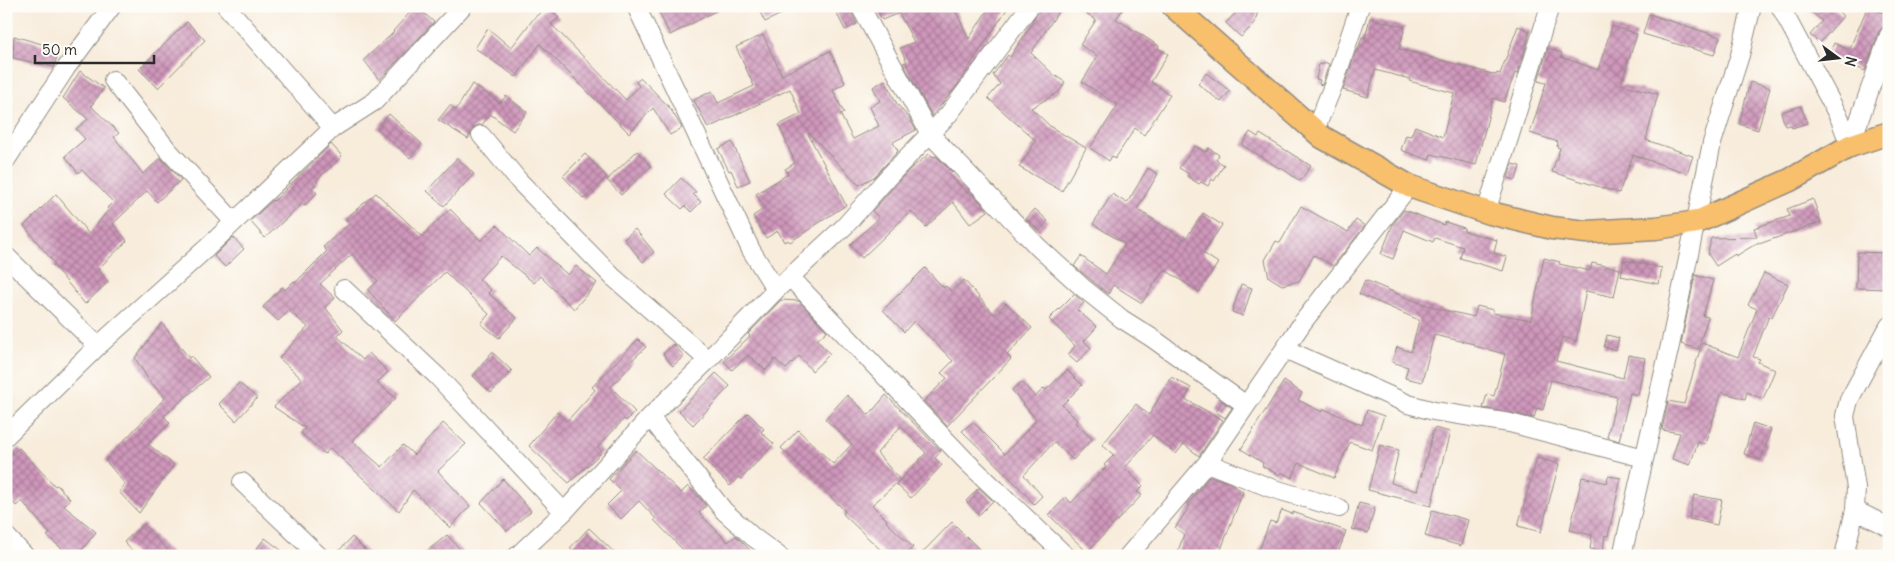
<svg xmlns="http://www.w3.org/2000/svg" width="1895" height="562" font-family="Delius,sans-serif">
  <defs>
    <pattern id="building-cross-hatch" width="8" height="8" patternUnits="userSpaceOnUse" patternTransform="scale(1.25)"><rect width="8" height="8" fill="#cf97bb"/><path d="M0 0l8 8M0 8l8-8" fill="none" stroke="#a87b98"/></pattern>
  </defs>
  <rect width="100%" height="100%" fill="#fdfcf7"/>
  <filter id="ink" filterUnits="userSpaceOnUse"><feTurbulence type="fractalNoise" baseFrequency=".02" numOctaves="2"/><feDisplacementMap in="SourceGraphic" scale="10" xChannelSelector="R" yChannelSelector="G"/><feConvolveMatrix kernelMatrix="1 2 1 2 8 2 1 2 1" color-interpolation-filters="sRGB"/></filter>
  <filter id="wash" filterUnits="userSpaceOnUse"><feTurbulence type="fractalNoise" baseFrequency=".0096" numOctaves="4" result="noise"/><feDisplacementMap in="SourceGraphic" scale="20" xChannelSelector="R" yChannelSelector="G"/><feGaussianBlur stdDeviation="1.12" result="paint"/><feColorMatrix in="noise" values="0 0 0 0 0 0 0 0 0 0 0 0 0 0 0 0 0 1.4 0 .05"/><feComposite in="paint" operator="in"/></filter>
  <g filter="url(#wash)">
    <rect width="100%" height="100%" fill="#f8ecdb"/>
    <g id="blocks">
      <!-- building -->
      <path fill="url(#building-cross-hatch)" fill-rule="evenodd" d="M416 6 434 22 379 80 364 60 394 32 393 31Z
        M548 6 559 18 551 24 626 100 639 86 636 82 641 78 670 108 682 128 670 135 653 108 629 133 540 44 516 77 475 48 488 28 511 48 534 18Z
        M656 6H725L670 35Z
        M757 6H797L765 22Z
        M833 6H848L857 24 845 30Z
        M876 6H953L969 39 990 6H1009L956 87 932 116 903 63 907 62 900 48 914 42 899 13 882 20Z
        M1041 6H1062L1031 53 1054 75 1065 82 1059 92 1031 108 1051 127 1086 148 1062 191 1019 167 1036 141 988 98 1000 84 993 75 1008 55 1010 57 1033 22 1032 21Z
        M1075 6H1125L1116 19 1159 46 1158 48 1168 54 1151 82 1170 95 1144 135 1135 128 1115 159 1112 156 1109 161 1090 148 1118 105 1082 82 1098 56 1080 45 1096 20Z
        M1242 6H1259L1255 23 1241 37 1226 23Z
        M1805 6H1832L1843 16 1820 43 1810 35 1822 21Z
        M1868 6 1889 16 1885 26 1879 31 1865 71 1829 55 1834 43 1849 50Z
        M1649 14 1720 37 1714 55 1643 34Z
        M1370 18 1405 27 1399 49 1496 75 1497 73 1500 74 1518 26 1530 31 1518 74 1515 73 1504 102 1493 98 1476 165 1431 154 1429 160 1401 150 1406 135 1411 136 1415 126 1443 137 1454 93 1409 81 1410 79 1375 70 1368 97 1343 90 1356 51H1358L1362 37 1365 38Z
        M187 22 205 40 158 88 139 69Z
        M1612 26 1637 34 1621 84 1658 94 1646 140 1693 156 1687 173 1633 155 1619 193 1552 172 1560 148 1557 147 1558 142 1530 133 1546 83 1538 81 1548 48 1562 53 1561 57 1598 70Z
        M763 35 782 75 830 51 845 83 833 90 844 113 840 114 853 139 879 126 870 107 880 101 873 87 885 80 897 104 909 118 916 130 893 142 898 151 874 177 859 185 809 133 808 134 846 205 790 242 788 240 784 242 778 231 766 238 753 216 765 208 756 194 788 174 785 169 795 163 779 125 801 114 790 89 708 128 694 100 712 91 718 103 754 86 736 47Z
        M14 36 59 49 54 67 13 58Z
        M1324 62 1329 64 1322 85 1319 84 1320 80 1316 79 1319 64 1323 65Z
        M80 71 104 88 91 106 119 133 114 137 143 174 161 158 181 180 157 202 147 191 113 224 127 241 98 269 108 282 85 304 53 265 55 264 24 226 56 194 89 234 109 209 107 208 113 202 82 170 78 173 65 156 85 139 76 129 88 119 63 98Z
        M1206 73 1230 91 1221 102 1198 84Z
        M1750 82 1770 88 1758 130 1739 124Z
        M472 84 500 103 506 96 527 112 513 131 490 114 482 125H478L474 127 468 139 438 120 450 105 456 110Z
        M1801 106 1807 123 1792 128 1791 125 1785 126 1781 112Z
        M389 114 422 144 410 158 377 128Z
        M1250 132 1258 137 1260 134 1311 166 1300 181 1280 167 1279 168 1242 145Z
        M732 142 750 181 738 186 731 170 729 171 718 149Z
        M331 144 342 156 316 181 318 182 312 188 317 193 304 206 302 204 265 238 250 221 273 200 274 201Z
        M1195 146 1206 152 1209 148 1219 155 1216 160 1224 165 1214 181 1212 179 1208 186 1201 182 1199 184 1187 176 1189 174 1179 168Z
        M637 151 651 166 621 195 607 180Z
        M585 154 607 177 584 199 563 176Z
        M929 154 934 157 936 156 952 172 949 174 967 193 969 192 971 195 973 194 988 211 970 224 953 202 926 227 911 211 862 258 850 245 879 218 872 211 909 170Z
        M457 158 474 174 444 206 427 191Z
        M1512 164 1520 166 1516 180 1508 178Z
        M1148 168 1158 174 1137 209 1185 240 1203 213 1222 225 1203 253 1218 263 1199 292 1164 269 1142 303 1113 285 1108 294 1074 266 1081 256 1106 274 1125 244 1093 224 1112 194 1127 203Z
        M681 178 696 192 693 194 701 202 691 212 685 206 682 209 666 194Z
        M376 193 422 236 450 209 481 241 497 225 529 256 537 248 568 275 576 266 597 283 574 309 540 276 534 283 501 256 479 279 491 290 488 293 517 318 499 338 481 324 489 314 445 272 395 321 368 290 378 281 352 254 320 284 335 298 325 307 343 330 337 336 363 360 369 353 388 372 377 383 396 398 352 441 382 467 403 445 414 455 443 423 466 444 438 471 470 506 450 528 413 490 399 511 330 448 325 454 301 433 305 428 274 407 302 379 279 358 308 327 289 311 278 321 263 307 282 287 285 290 294 281 295 283 327 251 323 247 350 223 345 219Z
        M1813 199 1821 222 1759 244V242L1736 256 1735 254 1716 266 1708 254 1711 238 1757 237 1754 228 1790 216 1787 209Z
        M1301 206 1348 232 1356 220 1365 226 1333 266 1314 255 1299 281 1282 285 1269 277 1265 260 1276 241 1280 243Z
        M1035 209 1048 221 1039 231 1026 219Z
        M1404 210 1444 225 1445 222 1464 228V231L1497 240 1494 253 1507 257 1503 271 1460 258 1463 247 1435 238 1433 242 1404 230 1393 259 1381 254 1393 224Z
        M635 229 654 252 643 262 624 239Z
        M233 237 244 249 225 267 214 256Z
        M1857 252 1887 253 1886 289 1856 288Z
        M1544 258 1560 262 1559 264 1590 271 1592 263 1620 269 1614 297 1586 291 1576 341 1562 337 1556 361 1623 378 1628 355 1645 358 1638 395 1630 393 1619 441 1607 437 1617 397 1551 380 1543 410 1537 408 1534 418 1483 408 1487 394 1494 396 1505 354 1474 346V344L1434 335 1422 382 1405 378 1408 367 1392 362 1397 347 1411 352 1419 320 1359 294 1365 280 1415 301 1440 309 1474 317 1477 306 1493 310V313L1531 320Z
        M1624 260 1662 268 1659 284 1621 276Z
        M925 268 944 288 946 286 951 291 964 280 995 315 1006 303 1032 328 1007 355 1011 359 947 426 924 401 947 378 941 373 953 361 914 321 904 332 883 310Z
        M1764 273 1788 284 1772 317 1769 316 1753 357 1760 359 1758 362 1775 370 1763 399 1747 392 1745 399 1722 392 1705 444 1698 442 1690 465 1672 459 1680 433 1662 430 1668 401 1684 404 1702 343 1738 357 1757 309 1748 305Z
        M1695 275 1713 280 1703 316 1708 317 1698 349 1681 344Z
        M1241 284 1252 288 1243 316 1232 312Z
        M1074 294 1084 303 1077 310 1097 327 1084 341 1091 348 1077 363 1068 355 1075 346 1049 319Z
        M781 300 799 301 827 331 817 340 830 354 812 371 799 356 786 369 775 359 766 370 748 355 732 370 724 361 750 336 748 334Z
        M162 323 189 358 191 356 209 377 164 416 170 423 148 444 174 465 139 513 119 492 125 484 105 460 165 398 148 379 135 358Z
        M1607 335 1619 338 1616 350 1604 347Z
        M638 339 646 347 631 361 633 363 611 387 635 412 626 421 624 419 598 447 602 452 569 483 529 446 557 412 567 421 595 390 592 387Z
        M673 344 684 356 673 366 663 354Z
        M492 352 512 371 491 393 473 376Z
        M1067 370 1082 385 1062 405 1077 420 1075 423 1092 439 1073 460 1054 442 1024 475 1042 496 1034 504 1017 485 962 431 973 422 1005 454 1036 420 1012 390 1022 382 1035 397 1044 388 1046 390Z
        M716 373 730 386 693 425 679 411Z
        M1171 377 1191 388 1185 399 1223 420 1199 456 1184 444 1176 454 1153 435 1125 468 1143 486 1137 492 1142 495 1087 552 1049 515 1066 497 1071 503 1106 467 1104 465 1114 455 1102 445 1136 404 1149 415Z
        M1284 381 1302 393 1298 400 1322 412 1324 409 1362 425 1367 410 1384 416 1372 450 1350 442 1334 478 1299 463 1292 478 1281 472 1279 475 1262 466 1263 463 1241 449Z
        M239 383 257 398 236 421 219 404Z
        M847 395 869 415 886 395 941 451 935 458 942 465 911 498 896 484 900 480 872 505 887 520 886 522 913 547 904 556H887L843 514 845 511 781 448 798 430 833 464 852 444 825 419ZM901 426 926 453 900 480 877 453Z
        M1222 401 1232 408 1225 418 1216 412Z
        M748 413 764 429 761 432 774 444 741 479 738 477 730 486 703 459Z
        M1753 423 1771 429 1761 460 1744 454Z
        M1434 428 1450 432 1431 506 1368 490 1380 445 1399 450 1391 483 1417 491Z
        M19 448 55 486 57 485 70 499 64 506 96 532 77 556H71L47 536 50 534 22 501 16 506 6 493V459Z
        M636 450 681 493 688 486 702 501 706 506 699 513 728 542 736 536 756 556H689L654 520 656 519 639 501 621 519 607 505 621 491 609 479Z
        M1537 458 1559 464 1541 532 1518 526Z
        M1210 476 1230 483 1243 492 1220 552 1217 551 1216 556H1192L1178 551 1184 534 1175 528 1190 506 1188 504Z
        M1608 476 1621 478 1608 536 1605 535 1603 551 1590 549 1592 535 1570 530 1582 477 1607 483Z
        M503 479 531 511 507 531 481 503Z
        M979 488 993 501 979 515 966 501Z
        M1694 495 1722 500 1717 525 1689 519Z
        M1359 503 1375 507 1368 533 1352 529Z
        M1282 510 1292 514 1293 512 1346 531 1337 556H1315L1299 550 1297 556H1257L1270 521 1276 523Z
        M1432 510 1468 520 1461 546 1425 536Z
        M952 522 986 556H919Z
        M143 524 173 556H137L124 542Z
        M589 528 618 556H577L570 548Z
        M447 535 466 556H421Z
        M352 537 371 556H334Z
        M265 538 289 556H251Z"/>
    </g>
  </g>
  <g filter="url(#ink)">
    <use href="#blocks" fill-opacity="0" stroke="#928c83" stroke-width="1"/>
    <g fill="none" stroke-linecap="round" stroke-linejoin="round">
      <!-- minor casing -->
      <g stroke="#928c83" stroke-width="20">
        <path id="minor" d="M226 6 333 128
          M636 6 751 250 776 290
          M860 6 930 134 1038 247 1082 287 1122 319 1152 338 1246 405
          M1780 6 1840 119 1850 146
          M113 80 167 149 234 222
          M1315 130 1333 86 1360 6
          M481 135 519 181 613 277 708 360
          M1850 146 1889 35
          M6 160 66 68 112 6
          M1486 212 1550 6
          M6 256 98 346
          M791 278 965 460 1066 556
          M344 289 438 377 564 512
          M1285 349 1408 404 1434 411 1510 423 1644 458
          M650 417 724 511 753 537 779 556
          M6 436 98 346 210 245 333 128 375 101 463 6
          M1207 463 1271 488 1339 508
          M242 482 319 556
          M1855 510 1889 527
          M6 536 25 556
          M517 556 564 512 650 417 708 360 776 290 845 226 888 177 948 115 1030 6
          M1128 556 1207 463 1303 322 1409 186
          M1622 556 1671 341 1712 143 1740 55 1752 6
          M1844 556 1855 510 1856 488 1845 416 1849 400 1889 326"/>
      </g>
      <!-- major casing -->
      <g stroke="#928c83" stroke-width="25">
        <path id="major" d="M1173 6 1322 137 1409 186 1486 212 1552 228 1586 232 1656 228 1697 222 1790 180 1850 146 1889 133"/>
      </g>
      <!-- minor -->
      <use href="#minor" stroke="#fff" stroke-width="18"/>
      <!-- major -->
      <use href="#major" stroke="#f8bf6c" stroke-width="22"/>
    </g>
  </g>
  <!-- margin -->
  <rect width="1895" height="562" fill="none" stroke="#fdfcf7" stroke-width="25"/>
  <!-- north arrow -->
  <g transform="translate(1838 58) rotate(105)" stroke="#fdfcf7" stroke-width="4" paint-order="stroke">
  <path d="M0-4L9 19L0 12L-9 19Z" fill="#2b2b2b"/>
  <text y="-8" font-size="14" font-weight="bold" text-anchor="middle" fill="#2b2b2b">N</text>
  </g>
  <!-- scale -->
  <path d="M35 55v8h119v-8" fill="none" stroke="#2b2b2b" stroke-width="2.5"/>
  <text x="42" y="55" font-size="15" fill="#2b2b2b" stroke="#fdfcf7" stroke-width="4" paint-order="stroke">50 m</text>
</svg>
